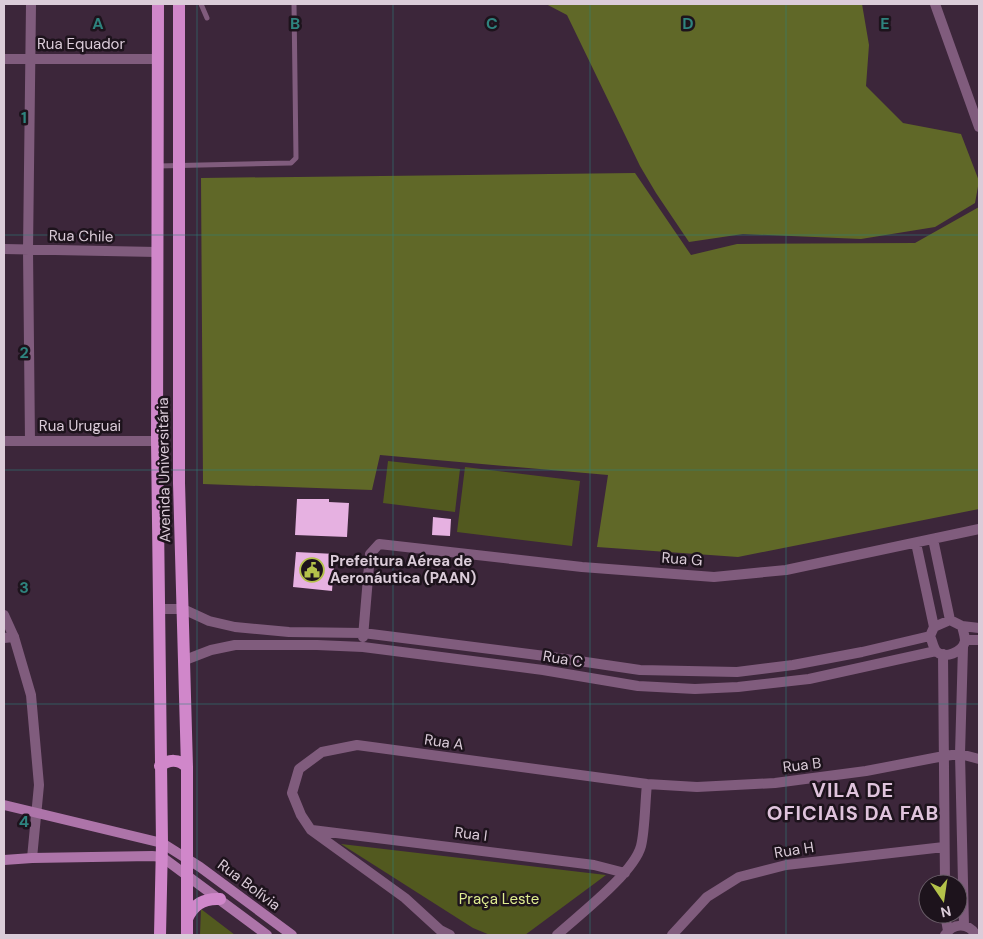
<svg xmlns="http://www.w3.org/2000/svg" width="983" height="939" font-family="'DM Sans',sans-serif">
  <rect width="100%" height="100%" fill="#3c263a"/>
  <!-- green -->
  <path fill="#52591f" d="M388 461 460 469 455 512 383 503Z
    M465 467 580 481 572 546 457 532Z
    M341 844 606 875 525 935H490L473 928Z
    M201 909 235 935H200Z"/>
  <!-- forest -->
  <path fill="#606828" d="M546 4H862L869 45 866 86 903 123 961 134 979 181 975 203 935 227 861 239 743 234 689 242 656 193 640 166 567 15Z
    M635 173 691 255 737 244 915 243 979 207V509L738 557 597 547 608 475 380 455 372 490 203 484 201 178Z"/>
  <!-- building -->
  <path fill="#e6b1e1" d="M297 499H329V502L349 503 347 537 295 535Z
    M433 517 451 519 450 536 432 535Z
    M296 552 335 554 332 591 293 587Z"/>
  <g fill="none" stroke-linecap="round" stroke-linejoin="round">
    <!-- service -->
    <path stroke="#805c7d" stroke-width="5" d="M201 4 207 18
      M158 166 291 163 296 158 294 4"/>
    <!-- minor -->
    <path stroke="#805c7d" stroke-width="10" d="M935 4 979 127
      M4 59H158
      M4 249 157 252
      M4 441H157
      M30 441 28 250 31 4
      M933 539 950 620
      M916 543 934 627
      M159 609H183L209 621 235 627 289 632 363 633 545 656 640 670 737 672 793 665 862 652 930 636
      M962 626C963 631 965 636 965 641 963 652 944 660 936 651 933 647 932 640 930 636L934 627 950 620 962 626 979 628
      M363 637 370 554 379 544 582 567 714 577 786 570 979 529
      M4 638 14 637
      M965 640H979
      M963 647 960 754 964 926
      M943 654 945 884
      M185 660 211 650 235 645H317L363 647 543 670 638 686 695 689 738 687 809 679 936 651
      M312 830 594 865 625 873
      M945 914 948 931
      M450 935 440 930 405 898 311 830 301 815 292 793 299 769 322 752 357 745 647 784 697 787 775 783 866 771 944 756 960 754 979 759
      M557 935C579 915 634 873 641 846 645 830 645 802 647 784
      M672 935 707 897 739 877 786 865 944 847
      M945 935C953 923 968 922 976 935"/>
    <!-- tertiary -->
    <path stroke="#805c7d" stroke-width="10" d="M4 615 14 637 31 695 39 785 32 858"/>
    <!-- secondary -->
    <path stroke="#ad74a9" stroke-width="10" d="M4 805 162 843 200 867 292 935
      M4 860 32 858 152 856 162 857 267 935"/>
    <!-- primary -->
    <path stroke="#d087ca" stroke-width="12" d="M158 4 157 441 162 843 160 935
      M179 4V483L187 767V935
      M160 766C169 759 179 759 187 767
      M187 919C193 904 205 898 220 899"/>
  </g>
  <!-- grid -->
  <path fill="none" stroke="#2e837e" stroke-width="1" stroke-opacity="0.55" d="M197 4V935M393 4V935M590 4V935M786 4V935M4 235H979M4 470H979M4 704H979"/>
  <!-- icons -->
  <defs>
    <g id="civic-ring" transform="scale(1.25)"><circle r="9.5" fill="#1d131c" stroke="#b4c24a" stroke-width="1.5"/><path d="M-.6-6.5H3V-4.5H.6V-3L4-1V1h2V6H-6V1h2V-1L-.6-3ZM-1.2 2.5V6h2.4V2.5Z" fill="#b4c24a"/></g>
  </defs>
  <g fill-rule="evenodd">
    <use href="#civic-ring" x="312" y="570"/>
  </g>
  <g text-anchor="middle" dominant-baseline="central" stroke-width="5" stroke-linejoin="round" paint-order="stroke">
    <!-- street labels -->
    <g font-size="15" fill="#dbccd9" stroke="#1d131c">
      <text x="81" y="44">Rua Equador</text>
      <text transform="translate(81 236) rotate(1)">Rua Chile</text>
      <text x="80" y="426">Rua Uruguai</text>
      <text transform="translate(164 470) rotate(-91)">Avenida Universitária</text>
      <text transform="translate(682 559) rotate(4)">Rua G</text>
      <text transform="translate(563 659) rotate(9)">Rua C</text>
      <text transform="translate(444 742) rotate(8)">Rua A</text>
      <text transform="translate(802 765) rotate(-7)">Rua B</text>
      <text transform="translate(471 834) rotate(7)">Rua I</text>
      <text transform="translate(794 850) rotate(-9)">Rua H</text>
      <text transform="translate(249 885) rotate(37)">Rua Bolívia</text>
    </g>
    <!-- poi labels -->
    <g font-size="15" font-weight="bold" fill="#dbccd9" stroke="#1d131c" text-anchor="start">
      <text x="330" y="561">Prefeitura Aérea de<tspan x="330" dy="17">Aeronáutica (PAAN)</tspan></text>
    </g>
    <!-- park labels -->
    <g font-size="15" fill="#dfed90" stroke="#1d131c">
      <text x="499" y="899">Praça Leste</text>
    </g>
    <!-- district labels -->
    <g font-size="20" font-weight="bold" letter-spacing="1" fill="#dfc3dc" stroke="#1d131c">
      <text x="853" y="790">VILA DE<tspan x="853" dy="23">OFICIAIS DA FAB</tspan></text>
    </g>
  </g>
  <g font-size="16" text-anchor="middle" font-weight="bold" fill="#2e837e" stroke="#1d131c" stroke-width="5" stroke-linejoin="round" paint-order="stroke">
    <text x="98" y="29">A</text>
    <text x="295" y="29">B</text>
    <text x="492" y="29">C</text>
    <text x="688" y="29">D</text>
    <text x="885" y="29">E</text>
    <text x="24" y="123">1</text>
    <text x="24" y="358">2</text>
    <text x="24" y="593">3</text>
    <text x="24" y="827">4</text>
  </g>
  <!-- border -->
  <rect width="983" height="939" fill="none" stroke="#dbccd9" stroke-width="10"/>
  <!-- north arrow -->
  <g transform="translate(943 899) rotate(167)"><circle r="24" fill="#1d131c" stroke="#695d68"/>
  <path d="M0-4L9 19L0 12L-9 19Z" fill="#b4c24a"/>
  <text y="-8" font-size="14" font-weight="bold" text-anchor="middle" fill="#dbccd9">N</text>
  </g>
</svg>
